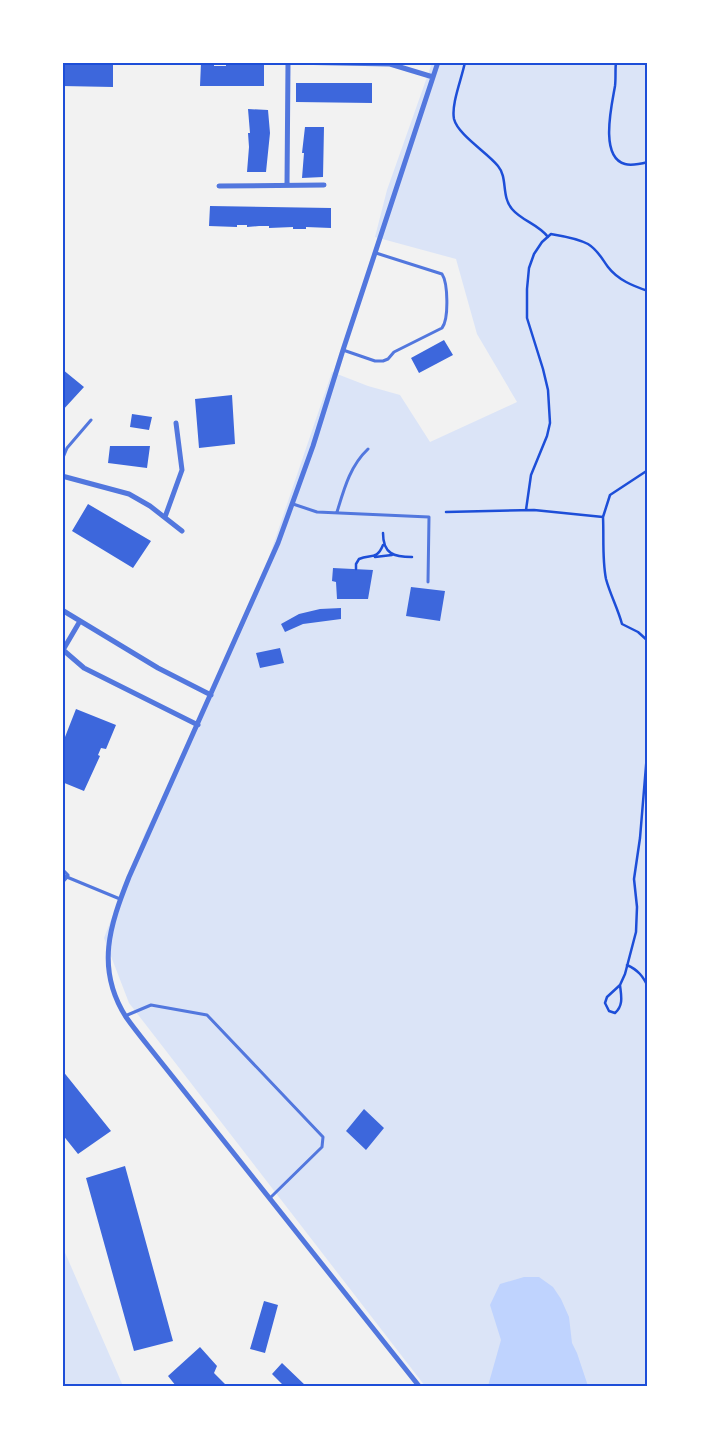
<svg xmlns="http://www.w3.org/2000/svg" width="710" height="1449" font-family="Commissioner,sans-serif">
  <rect width="100%" height="100%" fill="#f2f2f2"/>
  <!-- green -->
  <path fill="#dbe4f7" d="M432 63H647V1386H425L129 1003 104 938 145 833 198 725 250 613 332 372 368 386 400 395 430 442 517 402 477 334 456 259 375 237 387 190Z
    M62 1248H63L123 1386H63Z"/>
  <!-- water -->
  <path fill="#bfd3fe" d="M524 1277H539L553 1287 561 1299 569 1317 572 1343 577 1353 588 1386H488L501 1340 490 1305 500 1284Z"/>
  <!-- building -->
  <path fill="#3d67dc" d="M201 63H214V66H226V64L264 63V86H200Z
    M62 64H113V87L62 86Z
    M296 83H372V103L296 102Z
    M248 109 268 110 270 133 266 172H247L249 147 248 133H250Z
    M305 127H324L323 177 302 178 304 153H302Z
    M210 206 331 208V228L306 227V229H293V227L269 228V226H259L247 227V225H237V227L209 226Z
    M444 340 453 355 419 373 411 358Z
    M62 369 84 387 62 411Z
    M232 395 235 444 199 448 195 399Z
    M132 414 152 417 149 430 130 427Z
    M110 446H150L147 468 108 463Z
    M88 504 151 541 133 568 72 531Z
    M333 568 373 570 368 599H337L336 582 332 581Z
    M411 587 445 591 440 621 406 616Z
    M341 608V619L303 624 285 632 281 624 299 614 320 609Z
    M280 648 284 663 260 668 256 653Z
    M76 709 116 725 106 749 101 748 98 755 100 756 84 791 62 782V737H65Z
    M62 1070 111 1131 78 1154 62 1134Z
    M364 1109 384 1128 366 1150 346 1131Z
    M125 1166 173 1341 134 1351 86 1178Z
    M264 1301 278 1305 265 1353 250 1349Z
    M200 1347 217 1366 214 1373 227 1386H176L168 1376Z
    M282 1363 306 1386H284L272 1374Z"/>
  <g fill="none" stroke-linecap="round" stroke-linejoin="round">
    <!-- path -->
    <path stroke="#1d4ed8" stroke-width="2.5" d="M465 62C462 78 451 104 454 119 458 135 488 153 498 166 508 178 501 196 512 209 522 221 538 224 548 237
      M616 62C615 70 616 78 615 86 612 104 599 157 625 164 632 166 640 164 648 162
      M526 510 531 475 547 436 550 423 548 390 543 369 527 318V289L529 268 534 254 542 242 551 234C563 236 577 238 588 244 598 250 602 259 608 267 618 280 633 286 648 291
      M446 512 534 510 603 517C604 537 602 559 606 579 610 594 618 609 622 624L638 632 648 641
      M603 517 610 495 648 470
      M383 533C383 554 394 557 412 557
      M375 557 392 555
      M356 569V564L359 559C371 554 377 560 383 545
      M627 965C638 970 643 976 648 987
      M620 985C621 995 624 1005 615 1013L609 1011 605 1003 607 997 620 985 625 974 636 932 637 907 634 879 640 838 648 742"/>
    <!-- service -->
    <path stroke="#5277de" stroke-width="3" d="M343 350 375 361H383L388 359 394 352 442 328C449 319 448 283 442 274L376 253
      M62 460 67 448 91 420
      M293 504 317 512 429 517 428 582
      M337 512C344 489 350 466 368 449
      M62 869 68 875
      M62 875 120 899
      M62 883 68 876
      M125 1016 151 1005 207 1015 323 1137 322 1147 270 1198"/>
    <!-- minor -->
    <path stroke="#5277de" stroke-width="5" d="M158 62H178
      M288 62 390 64 433 77
      M287 185 288 63
      M219 186 324 185
      M62 476 129 494 150 506 182 531
      M165 517 182 470 176 423
      M62 610 158 668 211 695
      M62 649 84 668 198 725
      M63 650 80 621
      M419 1386 149 1047C141 1037 133 1027 126 1017 95 968 110 925 129 877L278 543 313 446 343 350 438 62"/>
  </g>
  <!-- border -->
  <rect width="710" height="1449" fill="none" stroke="#ffffff" stroke-width="128"/>
  <rect x="64" y="64" width="582" height="1321" fill="none" stroke="#1d4ed8" stroke-width="2"/>
</svg>
